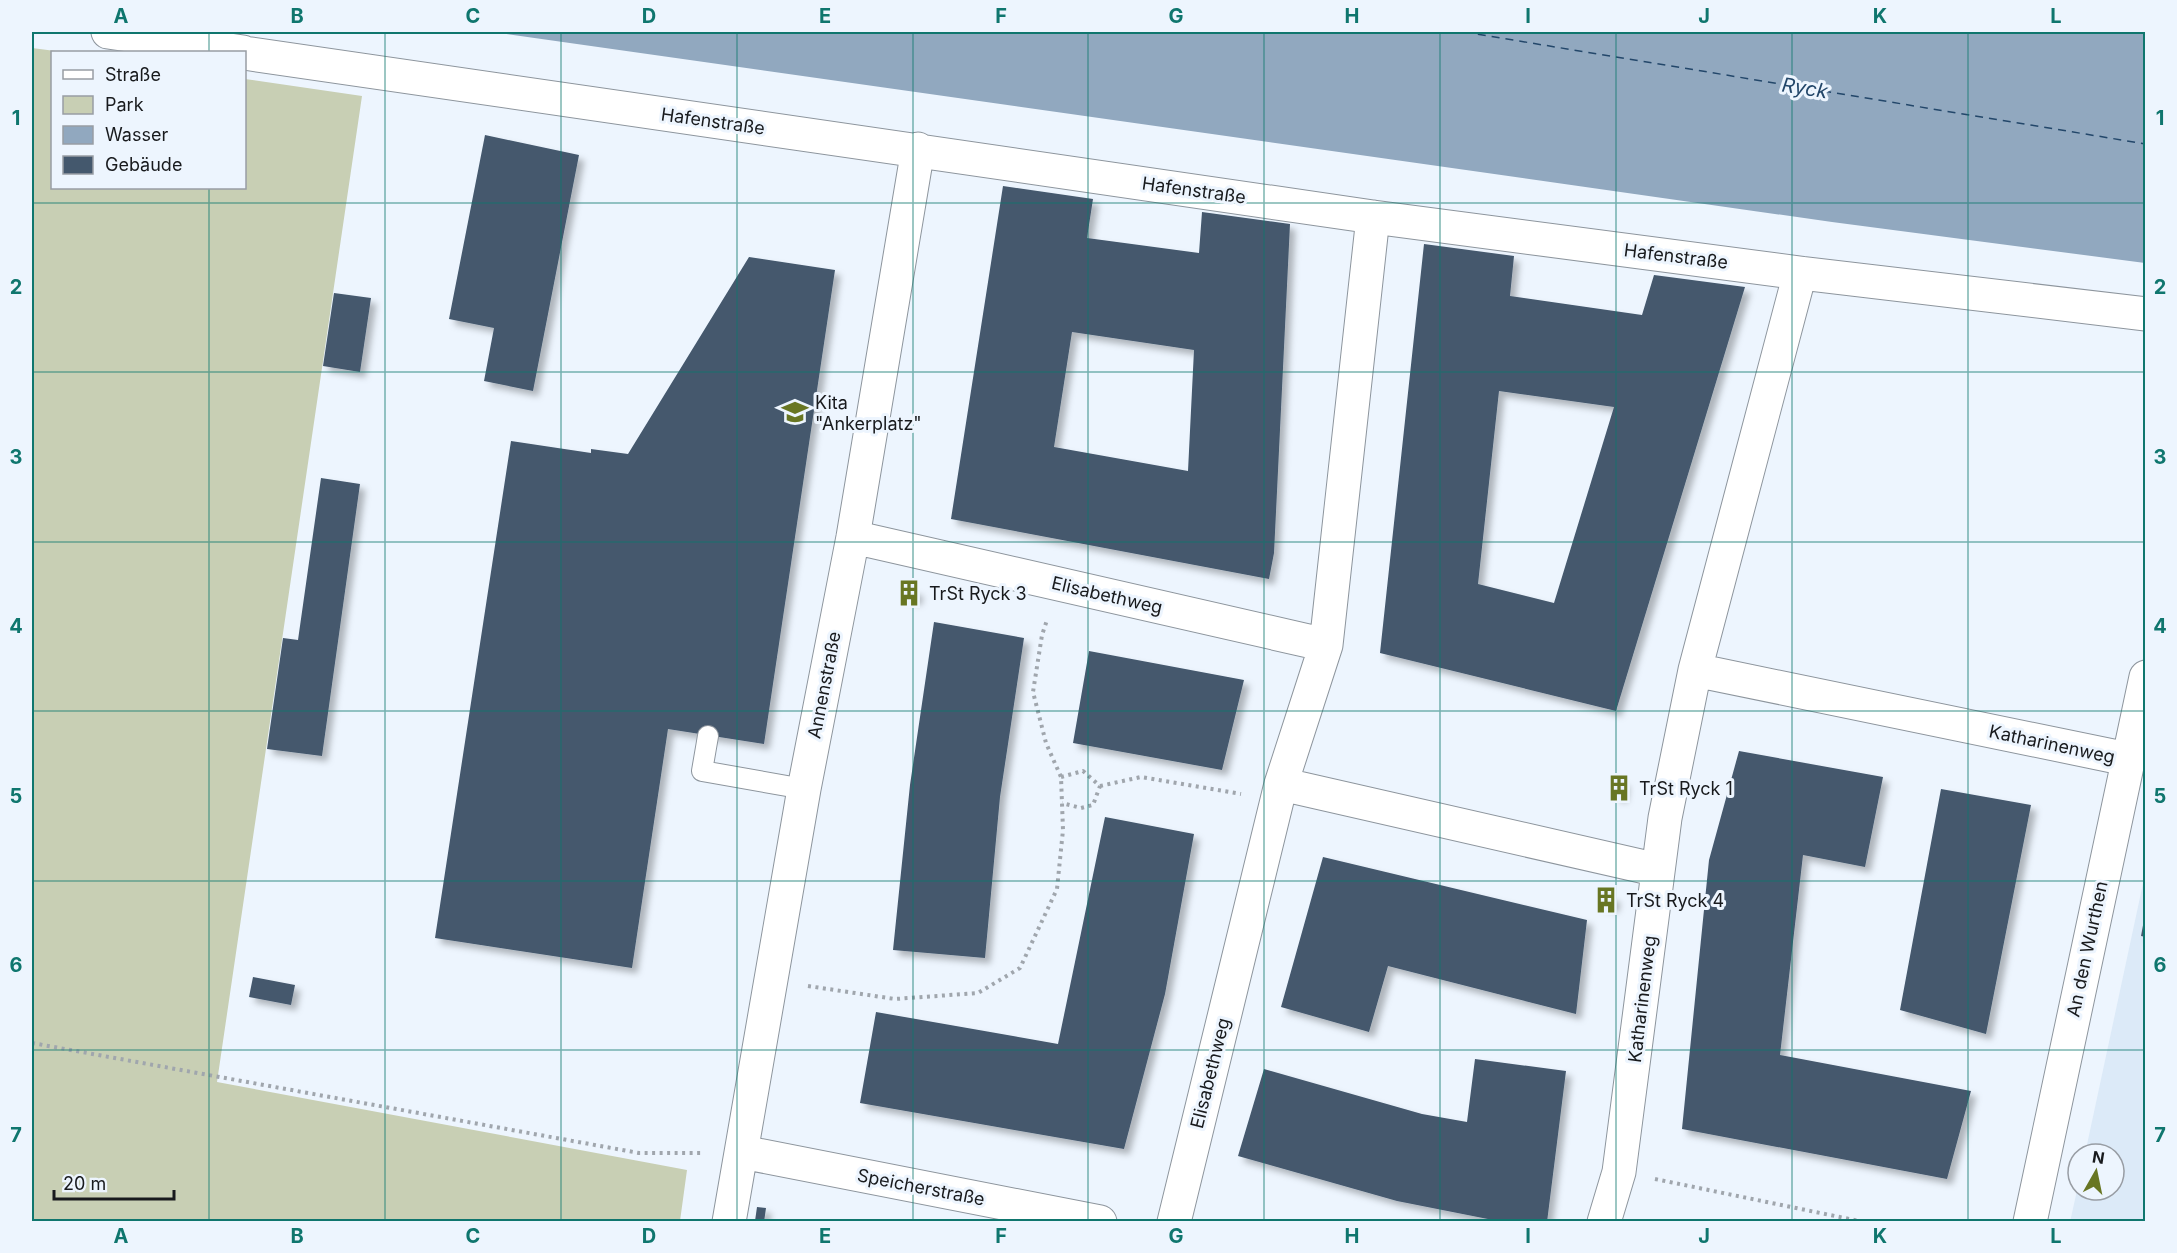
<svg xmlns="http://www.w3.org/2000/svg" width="2177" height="1253" font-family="Inter,sans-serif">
  <defs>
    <filter id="shadow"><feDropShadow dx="5.5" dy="5.5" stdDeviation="3" flood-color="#0004"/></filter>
  </defs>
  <rect width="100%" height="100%" fill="#edf5fe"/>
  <!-- built -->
  <path fill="#dceaf8" d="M2145 874V1221L2070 1222 2078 1186V1190H2114V1154H2085Z"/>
  <!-- green -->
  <path fill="#c8cfb4" d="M32 48 63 52H52V188H244L245 79 362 96 217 1082 687 1170 680 1221H32Z"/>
  <!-- water -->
  <path fill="#91a8bf" d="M492 32H2145V263L1832 222Z"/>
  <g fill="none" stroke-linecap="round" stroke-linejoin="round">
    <!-- ferry -->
    <path stroke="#23476a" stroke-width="1.5" stroke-dasharray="8 6" stroke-linecap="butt" d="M1464 32 2146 144"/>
  </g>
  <!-- building -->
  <path fill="#44586d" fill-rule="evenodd" filter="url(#shadow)" d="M485 135 579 155 533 391 484 381 494 328 449 319Z
    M1003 186 1093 199 1087 238 1199 253 1202 212 1290 224 1274 553 1269 579 951 519ZM1072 332 1194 350 1188 471 1054 447Z
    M1424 244 1514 256 1510 296 1642 315 1654 275 1745 287 1616 711 1380 653ZM1499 391 1614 407 1554 603 1478 584Z
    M749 257 835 270 764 744 668 729 632 968 435 938 511 441 591 453V449L628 454Z
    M334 293 371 298 360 372 323 366Z
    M321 478 360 484 322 756 267 749 283 638 298 640Z
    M902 587 918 591 916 600 900 596Z
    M934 622 1024 638 1000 797 985 958 893 950 910 785Z
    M1089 651 1244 680 1222 770 1073 743Z
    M1739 751 1883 777 1865 867 1803 855 1780 1055 1971 1091 1947 1179 1682 1129 1709 860Z
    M1616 780 1624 781 1622 797 1614 796Z
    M1941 789 2031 805 1986 1034 1900 1010Z
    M1105 817 1194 834 1165 994 1124 1149 860 1103 876 1012 1058 1044Z
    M1323 857 1587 920 1576 1014 1388 966 1369 1032 1281 1007Z
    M1599 894 1615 897 1613 907 1597 904Z
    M2144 920H2146V937L2141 936Z
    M253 977 295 985 291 1005 249 997Z
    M1475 1059 1566 1071 1547 1222H1503L1397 1201 1238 1156 1264 1069 1422 1114 1467 1122Z
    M757 1207 766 1208 764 1222 755 1221Z"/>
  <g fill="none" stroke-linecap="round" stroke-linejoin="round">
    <!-- lane casing -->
    <g stroke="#8d959d" stroke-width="22">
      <path id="lane" d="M708 736 702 771 804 789"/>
    </g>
    <!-- street casing -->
    <g stroke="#8d959d" stroke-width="35">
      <path id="street" d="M108 32 243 52
        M244 53 1373 217 1800 273 2146 314
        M853 537 1326 645
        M1695 670 2127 759
        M1281 784 1658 870
        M742 1152 1100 1222
        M729 1222 804 789 853 537 918 149
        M1174 1222 1281 784 1326 645 1373 217
        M1604 1222 1619 1172 1665 818 1695 670 1800 273
        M2030 1222 2146 677"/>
    </g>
    <!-- path -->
    <path stroke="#a0a6ad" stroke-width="4" stroke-dasharray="3 4.5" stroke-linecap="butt" d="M1061 777 1083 771 1100 786 1093 805 1081 808 1062 803
      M1100 786 1141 777 1241 794
      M808 986 895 999 978 993 1020 968 1057 889 1063 830 1061 777 1046 743 1033 692 1042 635 1047 620
      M32 1043 639 1153H702
      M1655 1179 1864 1222"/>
    <!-- lane -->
    <use href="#lane" stroke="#fff" stroke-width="20"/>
    <!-- street -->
    <use href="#street" stroke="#fff" stroke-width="33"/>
  </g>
  <!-- grid -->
  <path fill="none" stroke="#0f766e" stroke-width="1.5" stroke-opacity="0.55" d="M209 32V52M385 32V1222M561 32V1222M737 32V1222M913 32V1222M1088 32V1222M1264 32V1222M1440 32V1222M1616 32V1222M1792 32V1222M1968 32V1222M209 188V1222M32 203H2146M32 372H2146M32 542H2146M32 711H2146M32 881H2146M32 1050H2146"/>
  <!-- icons -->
  <defs>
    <g id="school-bare" transform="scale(2.07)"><path d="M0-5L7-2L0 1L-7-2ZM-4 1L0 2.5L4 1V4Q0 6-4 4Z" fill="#687623" stroke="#edf5fe" stroke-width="2.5" paint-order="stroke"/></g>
    <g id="building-bare" transform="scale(2.07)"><path d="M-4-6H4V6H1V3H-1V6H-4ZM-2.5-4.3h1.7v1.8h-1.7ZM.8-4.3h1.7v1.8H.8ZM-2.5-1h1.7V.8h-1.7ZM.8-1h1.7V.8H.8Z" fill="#687623" stroke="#edf5fe" stroke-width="2.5" paint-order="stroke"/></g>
  </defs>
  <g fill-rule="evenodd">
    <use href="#school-bare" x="795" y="412"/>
    <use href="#building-bare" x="909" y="593"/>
    <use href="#building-bare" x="1619" y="788"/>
    <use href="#building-bare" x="1606" y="900"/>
  </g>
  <g text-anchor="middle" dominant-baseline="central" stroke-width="6" stroke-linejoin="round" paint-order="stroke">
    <!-- street labels -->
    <g font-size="18" fill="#181a1d" stroke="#edf5fe">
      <text transform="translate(713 121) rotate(8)">Hafenstraße</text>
      <text transform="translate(1194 190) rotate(8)">Hafenstraße</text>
      <text transform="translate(1676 256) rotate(7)">Hafenstraße</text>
      <text transform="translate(1107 595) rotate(13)">Elisabethweg</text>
      <text transform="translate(824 685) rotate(-79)">Annenstraße</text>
      <text transform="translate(2052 744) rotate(12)">Katharinenweg</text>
      <text transform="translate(2087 949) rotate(-78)">An den Wurthen</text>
      <text transform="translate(1642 999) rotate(-83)">Katharinenweg</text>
      <text transform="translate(1210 1073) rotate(-76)">Elisabethweg</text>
      <text transform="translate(921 1187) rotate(11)">Speicherstraße</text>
    </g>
    <!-- poi labels -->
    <g font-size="18" fill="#181a1d" stroke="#edf5fe" text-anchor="start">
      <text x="815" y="402">Kita<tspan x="815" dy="21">"Ankerplatz"</tspan></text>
      <text x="929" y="593">TrSt Ryck 3</text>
      <text x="1639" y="788">TrSt Ryck 1</text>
      <text x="1626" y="900">TrSt Ryck 4</text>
    </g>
    <!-- water labels -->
    <g font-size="20" font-style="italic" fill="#23476a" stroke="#edf5fe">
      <text transform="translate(1805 88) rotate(9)">Ryck</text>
    </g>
  </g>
  <!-- border -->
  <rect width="2177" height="1253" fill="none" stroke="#edf5fe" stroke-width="66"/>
  <!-- legend -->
  <rect x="51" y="51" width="195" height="138" fill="#edf5fe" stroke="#989da4" stroke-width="1.5"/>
  <rect x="63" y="70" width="30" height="9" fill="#ffffff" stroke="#989da4" stroke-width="1.5"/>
  <text x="105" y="81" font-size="18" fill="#181a1d">Straße</text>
  <rect x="63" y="96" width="30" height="18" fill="#c8cfb4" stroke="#989da4" stroke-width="1.5"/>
  <text x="105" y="111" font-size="18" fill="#181a1d">Park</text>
  <rect x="63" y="126" width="30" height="18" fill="#91a8bf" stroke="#989da4" stroke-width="1.5"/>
  <text x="105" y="141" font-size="18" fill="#181a1d">Wasser</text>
  <rect x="63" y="156" width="30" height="18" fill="#44586d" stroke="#989da4" stroke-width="1.5"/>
  <text x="105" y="171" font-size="18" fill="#181a1d">Gebäude</text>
  <!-- north arrow -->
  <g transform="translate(2096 1172) rotate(9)"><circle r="28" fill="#edf5fe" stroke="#989da4" stroke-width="1.5"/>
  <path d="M0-4.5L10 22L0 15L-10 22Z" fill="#687623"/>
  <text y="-9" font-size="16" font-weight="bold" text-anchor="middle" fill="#181a1d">N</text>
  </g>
  <!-- scale -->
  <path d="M54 1190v9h120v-9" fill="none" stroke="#181a1d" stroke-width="3"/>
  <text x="63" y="1190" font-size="18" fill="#181a1d" stroke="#edf5fe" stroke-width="4.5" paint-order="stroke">20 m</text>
  <rect x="33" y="33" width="2111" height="1187" fill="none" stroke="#0f766e" stroke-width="2"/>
  <g font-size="20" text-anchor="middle" font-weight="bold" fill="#0f766e">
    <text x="121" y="23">A</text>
    <text x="297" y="23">B</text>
    <text x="473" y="23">C</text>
    <text x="649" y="23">D</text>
    <text x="825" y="23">E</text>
    <text x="1001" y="23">F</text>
    <text x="1176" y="23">G</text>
    <text x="1352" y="23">H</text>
    <text x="1528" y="23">I</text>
    <text x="1704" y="23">J</text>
    <text x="1880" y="23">K</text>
    <text x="2056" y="23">L</text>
    <text x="16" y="125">1</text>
    <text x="2160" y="125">1</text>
    <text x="16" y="294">2</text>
    <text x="2160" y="294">2</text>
    <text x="16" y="464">3</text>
    <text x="2160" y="464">3</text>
    <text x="16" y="633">4</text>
    <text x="2160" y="633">4</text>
    <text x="16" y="803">5</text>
    <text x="2160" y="803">5</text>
    <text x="16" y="972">6</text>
    <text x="2160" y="972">6</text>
    <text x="16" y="1142">7</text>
    <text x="2160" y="1142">7</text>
    <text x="121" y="1243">A</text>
    <text x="297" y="1243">B</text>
    <text x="473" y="1243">C</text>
    <text x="649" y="1243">D</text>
    <text x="825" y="1243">E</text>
    <text x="1001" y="1243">F</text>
    <text x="1176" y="1243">G</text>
    <text x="1352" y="1243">H</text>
    <text x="1528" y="1243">I</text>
    <text x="1704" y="1243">J</text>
    <text x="1880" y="1243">K</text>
    <text x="2056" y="1243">L</text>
  </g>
</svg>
